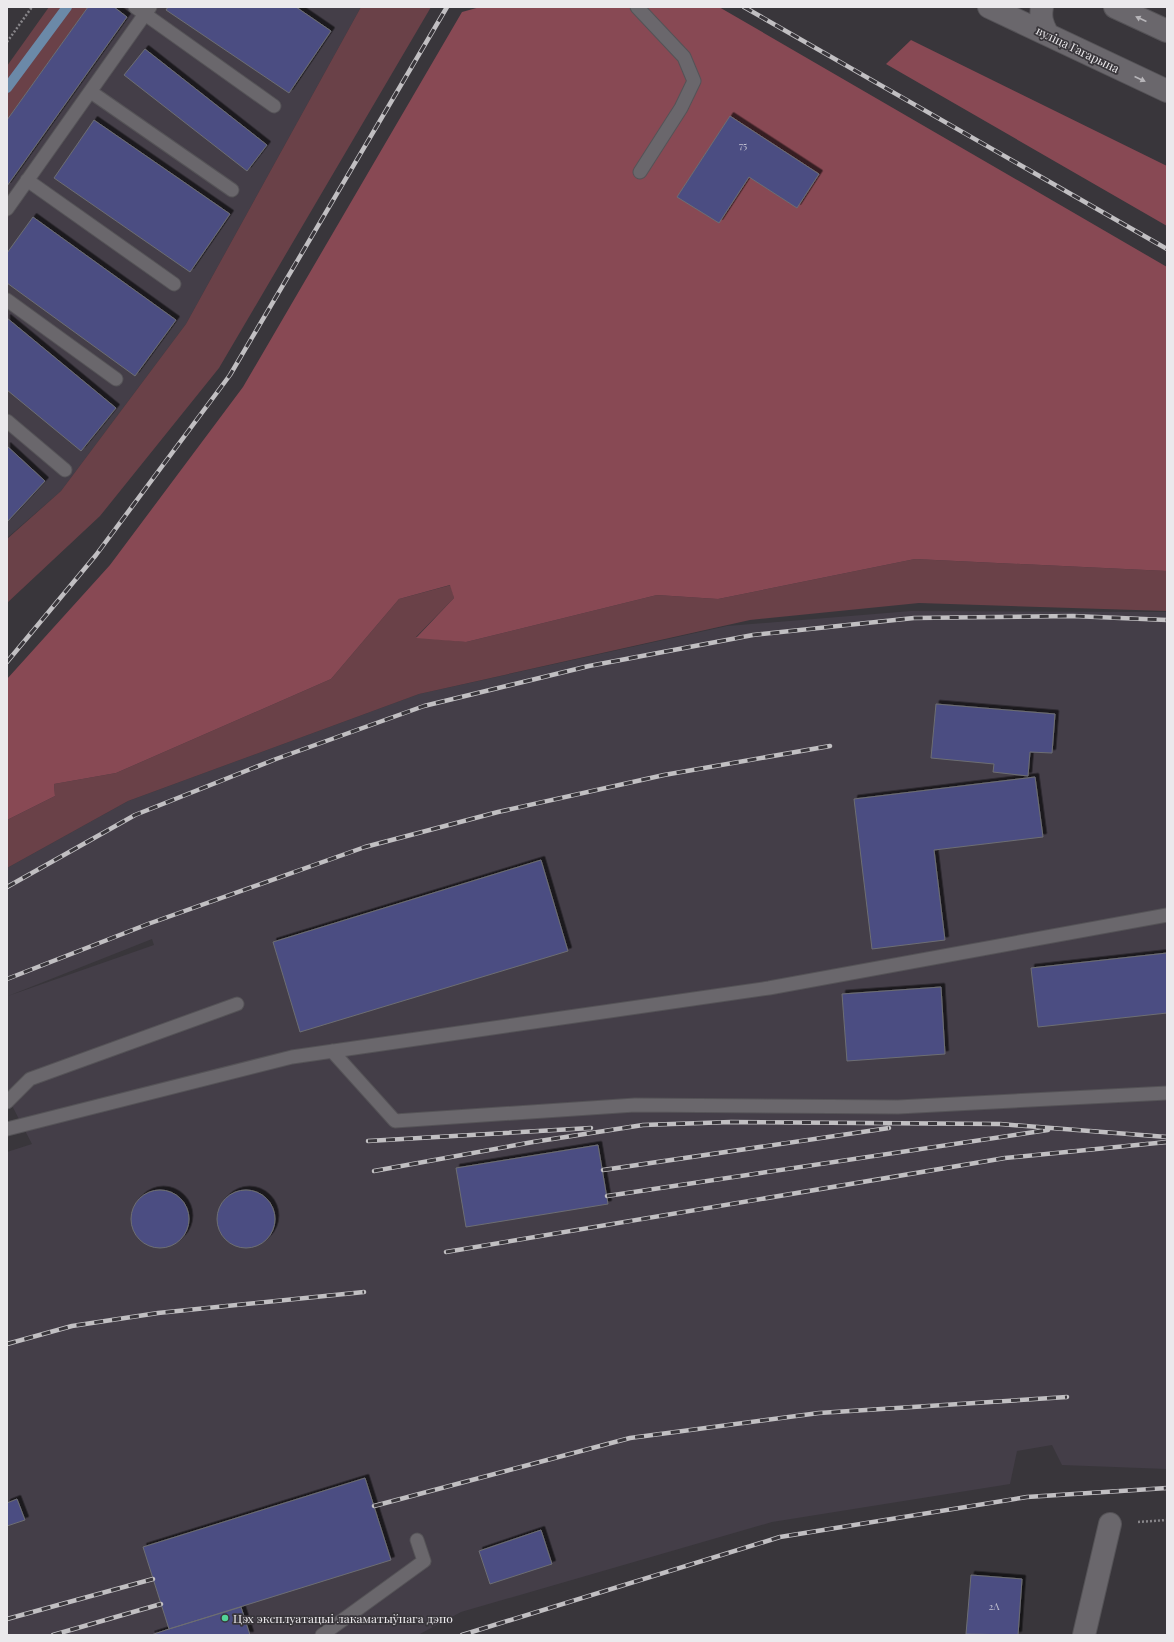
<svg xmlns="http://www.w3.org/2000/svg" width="1174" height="1642" font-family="'Playfair Display',serif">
  <defs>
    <filter id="shadow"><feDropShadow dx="3.5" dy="-3.5" stdDeviation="0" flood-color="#0009"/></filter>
  </defs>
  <rect width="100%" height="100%" fill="#39363b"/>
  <!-- built -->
  <path fill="#443e48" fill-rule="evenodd" d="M88 7H361L186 324 61 491 7 538V120Z
    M911 611 1167 612V1469L1062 1465 1052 1445 1017 1451 1010 1484 772 1522 461 1612 418 1635H7V1152L32 1144 7 1096V868L128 801 419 694 727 626ZM152 939 154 945 8 996Z"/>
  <!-- green -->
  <path fill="#6a4148" d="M49 7H88L7 120V66Z
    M361 7H431L219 368 100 516 7 603V539L61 491 186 324Z
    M915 559 1167 571V611L919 603 750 620 419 694 128 801 7 868V820L55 796 54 784 116 773 331 679 399 599 451 585 454 598 416 637 466 642 657 595 718 599Z"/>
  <!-- forest -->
  <path fill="#884954" d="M480 7H719L1167 267V571L915 559 718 599 657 595 466 642 416 638 454 598 450 585 399 599 331 679 116 773 54 784 55 796 7 820V679L110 565 243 387 462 12Z
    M911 40 1167 166V226L886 64Z"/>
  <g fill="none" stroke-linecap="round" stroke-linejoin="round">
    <!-- stream -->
    <path stroke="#6b89a8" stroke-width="10" d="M7 88 67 7"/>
  </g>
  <!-- building -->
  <path fill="#4b4d82" stroke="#6d6e73" filter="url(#shadow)" d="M88 7H114L127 17 7 186V120Z
    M168 7H296L331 31 289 93 166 10Z
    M145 49 267 145 247 171 124 75Z
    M730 116 819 174 797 208 749 177 719 223 677 197Z
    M94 120 230 214 190 272 54 178Z
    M33 217 176 320 135 376 7 283V253Z
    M7 318 116 408 81 451 7 390Z
    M7 446 45 481 7 522Z
    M936 704 1055 714 1052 753 1030 752 1028 776 993 772 994 764 931 758Z
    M1035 777 1043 837 934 850 945 940 872 949 854 799Z
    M541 860 568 951 300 1032 273 942Z
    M1167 953V1013L1038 1027 1031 968Z
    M941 987 945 1054 847 1061 842 994Z
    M598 1145 608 1204 466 1227 456 1168Z
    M217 1219a29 29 0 1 1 58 0a29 29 0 1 1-58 0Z
    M131 1219a29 29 0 1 1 58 0a29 29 0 1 1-58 0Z
    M365 1478 391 1560 169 1629 143 1547Z
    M17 1499 25 1520 7 1526V1503Z
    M541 1530 552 1564 490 1584 479 1551Z
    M971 1575 1022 1579 1018 1635 966 1634Z
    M241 1607 250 1635H151L169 1629Z"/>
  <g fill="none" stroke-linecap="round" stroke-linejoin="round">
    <!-- service casing -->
    <g stroke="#555357" stroke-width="15">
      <path id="service" d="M135 7 274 106
        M637 7 684 57 694 81 681 108 640 172
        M91 92 232 190
        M27 180 174 284
        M7 209 150 7
        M7 300 116 379
        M7 421 65 470
        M332 1051 395 1121 635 1105 898 1107 1167 1093
        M7 1102 30 1079 237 1004
        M7 1129 292 1057 769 988 1167 915
        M322 1635 424 1561 417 1540"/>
    </g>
    <!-- minor casing -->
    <g stroke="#555357" stroke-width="24">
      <path id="minor" d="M1084 1635 1110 1524"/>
    </g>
    <!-- secondary casing -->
    <g stroke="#555357" stroke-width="24">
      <path id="secondary" d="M989 7 1167 91
        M1042 7C1040 17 1042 24 1047 33
        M1115 7 1167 31"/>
    </g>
    <!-- path -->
    <path stroke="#878589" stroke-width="2.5" stroke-dasharray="2 2" stroke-linecap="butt" d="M7 42 32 7
      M1138 1522 1167 1520"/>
    <!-- service -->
    <use href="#service" stroke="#6a676c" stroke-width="13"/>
    <!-- minor -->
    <use href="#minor" stroke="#6a676c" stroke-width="22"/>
    <!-- secondary -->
    <use href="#secondary" stroke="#6a676c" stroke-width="22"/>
    <!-- rail casing -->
    <g stroke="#c1bfc2" stroke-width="4.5">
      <path id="rail" d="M744 7 1167 249
        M7 662 96 555 230 375 447 7
        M7 887 135 815 276 759 424 706 589 666 753 635 914 618 1073 616 1167 620
        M7 979 148 924 365 847 498 812 664 775 830 746
        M368 1141 591 1128
        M603 1170 889 1128
        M374 1171 533 1142 643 1125 731 1122 1000 1124 1167 1137
        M607 1196 1048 1130
        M446 1252 1005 1158 1167 1142
        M7 1344 72 1326 158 1313 364 1292
        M374 1506 630 1438 819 1413 1067 1397
        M7 1619 153 1579
        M53 1635 161 1604
        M462 1635 780 1537 1027 1497 1167 1488"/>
    </g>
    <!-- rail -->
    <use href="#rail" stroke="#39363b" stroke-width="3" stroke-dasharray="9" stroke-linecap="butt"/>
  </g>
  <!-- one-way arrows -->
  <defs><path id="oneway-solid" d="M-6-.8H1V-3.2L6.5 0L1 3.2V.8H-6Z"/></defs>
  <g fill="#b7b5b9">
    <use href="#oneway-solid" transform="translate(1141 19) rotate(-155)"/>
    <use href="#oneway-solid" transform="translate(1140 79) rotate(25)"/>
  </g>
  <!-- markers -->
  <circle fill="#52d397" stroke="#39363b" stroke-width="1.5" cx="225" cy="1618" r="4"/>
  <g text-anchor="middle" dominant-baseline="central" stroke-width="3.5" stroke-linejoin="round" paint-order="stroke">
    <!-- number labels -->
    <g font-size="10" fill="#c3c2d2">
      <text x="743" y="145">75</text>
      <text x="994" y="1606">2А</text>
    </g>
    <!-- street labels -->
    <g font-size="12" fill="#ebe9ec" stroke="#39363b">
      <text transform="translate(1078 49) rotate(26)">вуліца Гагарына</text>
    </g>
    <!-- poi labels -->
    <g font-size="12" fill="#ebe9ec" stroke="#39363b" text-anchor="start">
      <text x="233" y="1618">Цэх эксплуатацыі лакаматыўнага дэпо</text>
    </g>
  </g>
  <!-- border -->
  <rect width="1174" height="1642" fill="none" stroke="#ebe9ec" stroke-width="16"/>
</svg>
